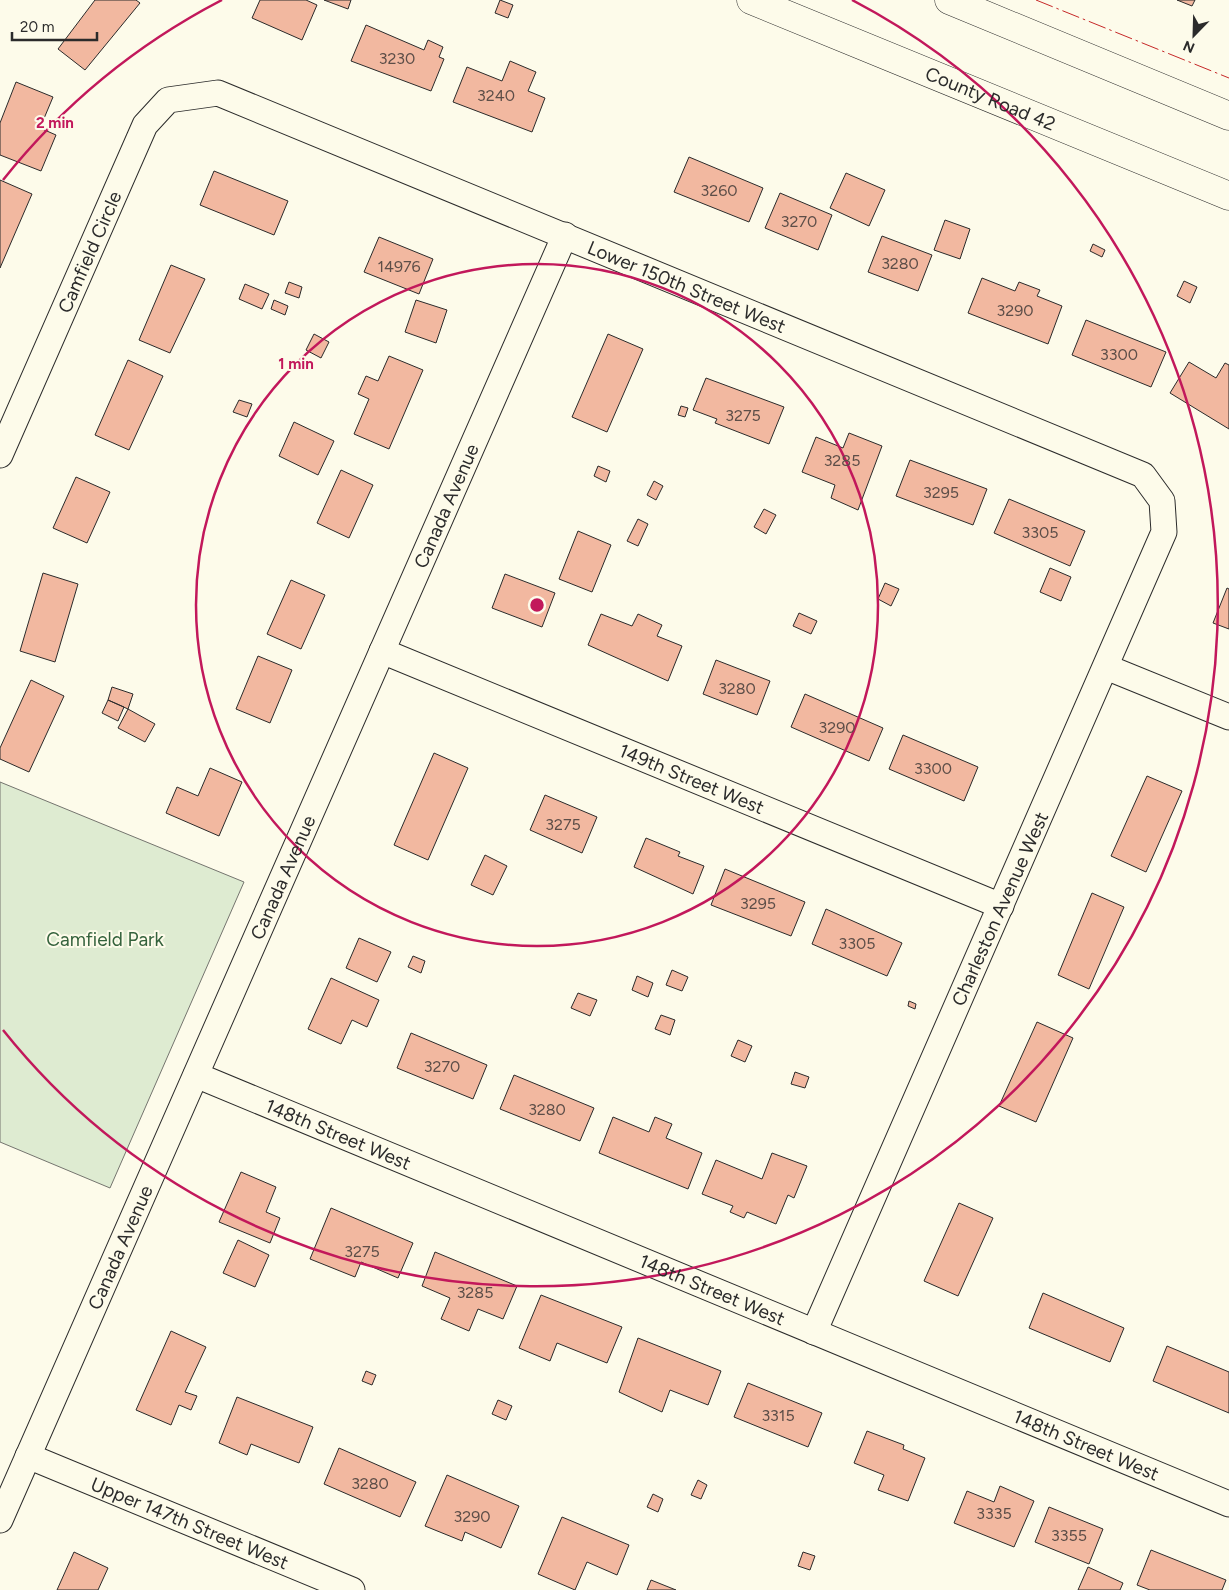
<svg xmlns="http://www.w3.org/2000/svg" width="1229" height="1590" font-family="Figtree,sans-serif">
  <rect width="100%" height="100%" fill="#fdfbea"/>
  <!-- green -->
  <path fill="#deebd1" stroke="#74746e" d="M0 782 244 882 110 1188 0 1142Z"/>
  <!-- building -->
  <path fill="#f2b8a0" stroke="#2b2b2b" d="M95 0H136L140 3 85 70 58 49Z
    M260 0H306L317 5 302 40 252 18Z
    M324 0H351L348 9Z
    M500 0 513 5 508 18 495 13Z
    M1177 0H1195L1192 6Z
    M366 25 424 50 428 40 443 47 439 57 444 59 431 91 351 61Z
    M510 61 536 72 528 91 545 98 532 132 453 102 467 67 502 81Z
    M16 82 53 97 40 128 56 135 41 171 0 155V123Z
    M689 157 763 188 749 222 674 192Z
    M214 171 288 201 274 235 200 205Z
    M846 173 885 190 869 226 830 208Z
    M0 180 32 194 0 268Z
    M780 193 832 215 818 250 765 228Z
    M945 220 970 229 960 259 934 250Z
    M882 236 932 255 918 291 868 272Z
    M379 237 433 259 419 294 364 272Z
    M1093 244 1105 250 1102 257 1090 251Z
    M171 265 205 279 170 353 139 340Z
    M982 278 1015 291 1019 282 1040 290 1037 296 1062 306 1048 344 968 313Z
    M1184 281 1197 287 1190 303 1177 296Z
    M289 282 302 287 299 298 285 293Z
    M245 284 269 294 262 309 239 299Z
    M274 300 288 306 285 315 271 309Z
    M416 300 447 310 436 343 405 332Z
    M1086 320 1166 352 1151 387 1072 355Z
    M314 334 329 342 321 358 306 350Z
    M608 334 643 349 607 432 572 417Z
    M389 356 423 370 389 449 354 434 369 399 358 394 366 376 378 381Z
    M128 360 163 376 129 450 95 435Z
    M1189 362 1216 378 1225 363 1229 365V429L1170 393Z
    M706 378 784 407 769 444 715 423 717 419 693 410Z
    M239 400 252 404 247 417 233 412Z
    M681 406 688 408 685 417 678 415Z
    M294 422 334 441 318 475 279 456Z
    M849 433 882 446 858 510 831 498 835 485 802 472 816 437 843 448Z
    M910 460 987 489 973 525 896 496Z
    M598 466 610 471 606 482 594 476Z
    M341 470 373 485 349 538 317 523Z
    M76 477 110 492 87 543 53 528Z
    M654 481 663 486 656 500 647 495Z
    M1009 499 1085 531 1070 566 994 533Z
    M764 509 776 515 766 534 754 527Z
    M638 519 648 524 638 546 627 541Z
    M578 531 611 545 592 592 559 579Z
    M1050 568 1071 577 1061 601 1040 592Z
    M43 573 78 584 55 662 20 651Z
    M505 574 555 593 542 627 492 608Z
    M291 580 325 595 301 649 267 634Z
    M885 583 899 589 891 606 878 599Z
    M1227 588 1229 589V629L1213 623Z
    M799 613 817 621 811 634 793 626Z
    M601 614 632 626 638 614 662 625 657 636 682 646 668 681 588 645Z
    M258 656 292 670 270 723 236 709Z
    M716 660 770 681 757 715 703 694Z
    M31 680 64 696 29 772 0 759V748Z
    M112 687 133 694 128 709 108 700Z
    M805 694 883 728 869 761 791 727Z
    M108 700 124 707 118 721 102 713Z
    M128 709 155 724 145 742 118 728Z
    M903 735 978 767 964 801 889 769Z
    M434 753 468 768 428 860 394 845Z
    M210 768 242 782 219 836 166 813 177 787 198 796Z
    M1147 776 1182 791 1146 872 1111 856Z
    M545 795 597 817 582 853 530 830Z
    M646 838 680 852 678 856 704 866 693 894 634 867Z
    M485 855 507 866 493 895 471 885Z
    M725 869 805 902 791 936 711 905Z
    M1092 893 1124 907 1089 989 1058 975Z
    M826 909 902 943 887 976 812 944Z
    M359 938 391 952 377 982 346 968Z
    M413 956 425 961 421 973 408 967Z
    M672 970 688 977 682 991 666 985Z
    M637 976 653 983 648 997 632 990Z
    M331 978 379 1000 367 1027 352 1020 341 1044 308 1029Z
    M578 993 597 1000 590 1016 571 1008Z
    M909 1001 916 1004 915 1009 908 1006Z
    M661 1015 675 1020 670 1035 655 1029Z
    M1037 1022 1073 1038 1036 1122 999 1106Z
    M411 1033 487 1065 473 1099 397 1068Z
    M738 1040 752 1046 745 1062 731 1056Z
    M795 1072 809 1077 805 1088 791 1084Z
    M514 1075 594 1108 580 1141 500 1109Z
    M613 1117 649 1132 655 1117 672 1124 666 1138 702 1153 688 1189 599 1153Z
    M772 1153 807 1166 794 1198 788 1195 776 1224 747 1212 744 1218 730 1212 733 1206 702 1194 716 1160 762 1179Z
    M241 1172 276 1187 266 1212 280 1218 270 1243 219 1222Z
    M959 1203 993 1218 958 1296 924 1281Z
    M331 1208 413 1243 398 1278 361 1262 355 1277 310 1259Z
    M238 1240 269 1255 255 1287 223 1273Z
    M435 1252 517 1286 503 1319 478 1309 469 1331 441 1319 450 1298 422 1286Z
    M1043 1293 1124 1328 1110 1362 1029 1328Z
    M541 1295 622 1327 607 1363 557 1343 550 1361 519 1348Z
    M171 1331 206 1347 185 1392 197 1396 191 1410 179 1405 171 1425 136 1410Z
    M638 1338 721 1371 708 1405 670 1390 662 1412 619 1392Z
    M1167 1346 1229 1372V1413L1153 1381Z
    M366 1371 376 1375 372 1385 362 1381Z
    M748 1383 822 1413 808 1447 734 1417Z
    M237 1397 313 1427 299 1463 251 1444 247 1455 219 1443Z
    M498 1400 512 1406 506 1420 492 1414Z
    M867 1431 904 1445 903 1449 925 1458 908 1501 878 1490 884 1475 854 1463Z
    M339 1448 416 1482 400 1517 324 1484Z
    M447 1475 519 1506 501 1548 465 1532 462 1541 425 1526Z
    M698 1480 707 1485 701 1499 691 1495Z
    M1000 1486 1034 1501 1014 1547 954 1523 967 1491 994 1502Z
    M653 1494 663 1499 658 1512 647 1507Z
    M1049 1507 1103 1529 1089 1564 1035 1542Z
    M562 1517 629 1545 617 1575 587 1562 575 1590 538 1574Z
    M1151 1550 1226 1580 1222 1590H1150L1137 1585Z
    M74 1552 108 1568 98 1590H57Z
    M803 1552 815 1556 810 1570 798 1566Z
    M1088 1567 1123 1583 1120 1590H1078Z
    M651 1580 676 1590H647Z"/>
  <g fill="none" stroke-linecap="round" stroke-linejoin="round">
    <!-- minor casing -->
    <g stroke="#2b2b2b" stroke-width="27">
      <g id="minor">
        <path id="s1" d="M0 455 145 125 168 100 218 93 1143 475 1162 501 1164 532 814 1332"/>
        <path id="s2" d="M382 651 1001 906"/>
        <path d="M1106 667 1229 717"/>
        <path id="s3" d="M196 1075 1229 1504"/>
        <path id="s4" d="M28 1456 352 1590"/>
        <path id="s5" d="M0 1520 565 235"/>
      </g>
    </g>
    <!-- trunk casing -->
    <g stroke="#2b2b2b" stroke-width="29">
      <g id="trunk">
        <path id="s6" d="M751 0 1229 196"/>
        <path d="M949 0 1229 116"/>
      </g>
    </g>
    <!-- minor -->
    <use href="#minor" stroke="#fdfbea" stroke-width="25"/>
    <!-- trunk -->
    <use href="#trunk" stroke="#fdfbea" stroke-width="28"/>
    <!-- power -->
    <path stroke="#c62828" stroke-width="1" stroke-dasharray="18 4 2.5 4" stroke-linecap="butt" d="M1036 0 1229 78"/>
  </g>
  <!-- distance rings -->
  <g fill="none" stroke="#c2185b" stroke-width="2.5">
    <circle cx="537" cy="605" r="341"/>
    <path d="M3 180A682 682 0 0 1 222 0M852 0A682 682 0 1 1 3 1030"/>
  </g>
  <g text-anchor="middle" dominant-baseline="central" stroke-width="4" stroke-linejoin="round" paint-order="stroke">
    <!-- number labels -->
    <g font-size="16" fill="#5d4e48">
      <text x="397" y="58">3230</text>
      <text x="496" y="95">3240</text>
      <text x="719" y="190">3260</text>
      <text x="799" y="221">3270</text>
      <text x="900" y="263">3280</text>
      <text x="399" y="266">14976</text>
      <text x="1015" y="310">3290</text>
      <text x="1119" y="354">3300</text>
      <text x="743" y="415">3275</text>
      <text x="842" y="460">3285</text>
      <text x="941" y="492">3295</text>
      <text x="1040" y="532">3305</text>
      <text x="737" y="688">3280</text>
      <text x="837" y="727">3290</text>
      <text x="933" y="768">3300</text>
      <text x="563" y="824">3275</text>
      <text x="758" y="903">3295</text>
      <text x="857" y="943">3305</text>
      <text x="442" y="1066">3270</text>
      <text x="547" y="1109">3280</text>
      <text x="362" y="1251">3275</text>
      <text x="475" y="1292">3285</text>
      <text x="778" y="1415">3315</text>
      <text x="370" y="1483">3280</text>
      <text x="994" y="1513">3335</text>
      <text x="472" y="1516">3290</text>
      <text x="1069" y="1535">3355</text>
    </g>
    <!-- street labels -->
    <g font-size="19" fill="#2b2b2b" stroke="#fdfbea">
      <text stroke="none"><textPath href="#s6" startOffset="259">County Road 42</textPath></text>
      <text stroke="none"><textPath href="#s1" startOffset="222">Camfield Circle</textPath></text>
      <text stroke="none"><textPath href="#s1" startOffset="952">Lower 150th Street West</textPath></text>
      <text stroke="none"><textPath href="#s5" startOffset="1108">Canada Avenue</textPath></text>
      <text stroke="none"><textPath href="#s2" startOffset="335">149th Street West</textPath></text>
      <text stroke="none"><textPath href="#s5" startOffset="702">Canada Avenue</textPath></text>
      <text transform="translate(1000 909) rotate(-66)">Charleston Avenue West</text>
      <text stroke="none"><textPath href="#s3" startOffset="154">148th Street West</textPath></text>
      <text stroke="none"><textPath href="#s5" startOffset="298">Canada Avenue</textPath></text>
      <text stroke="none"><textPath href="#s3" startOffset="559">148th Street West</textPath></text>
      <text stroke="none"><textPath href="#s3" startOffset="964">148th Street West</textPath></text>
      <text stroke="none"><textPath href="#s4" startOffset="175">Upper 147th Street West</textPath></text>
    </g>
    <!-- park labels -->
    <g font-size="19" fill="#34623c" stroke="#fdfbea">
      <text x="105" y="939">Camfield Park</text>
    </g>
  </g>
  <circle cx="537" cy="605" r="8" fill="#c2185b" stroke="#fdfbea" stroke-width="2.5"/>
  <g font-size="15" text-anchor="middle" font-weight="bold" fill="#c2185b" stroke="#fdfbea" stroke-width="4" stroke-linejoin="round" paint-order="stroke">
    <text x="55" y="128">2 min</text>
    <text x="296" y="369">1 min</text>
  </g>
  <!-- north arrow -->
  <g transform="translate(1194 35) rotate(203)" stroke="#fdfbea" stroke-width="4" paint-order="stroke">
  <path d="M0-4L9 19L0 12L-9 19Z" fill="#2b2b2b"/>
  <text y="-8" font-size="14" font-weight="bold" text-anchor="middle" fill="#2b2b2b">N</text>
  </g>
  <!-- scale -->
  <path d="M12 32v8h85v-8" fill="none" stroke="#2b2b2b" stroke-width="2.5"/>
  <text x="20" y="32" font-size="15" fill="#2b2b2b" stroke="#fdfbea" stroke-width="4" paint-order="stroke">20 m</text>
</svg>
